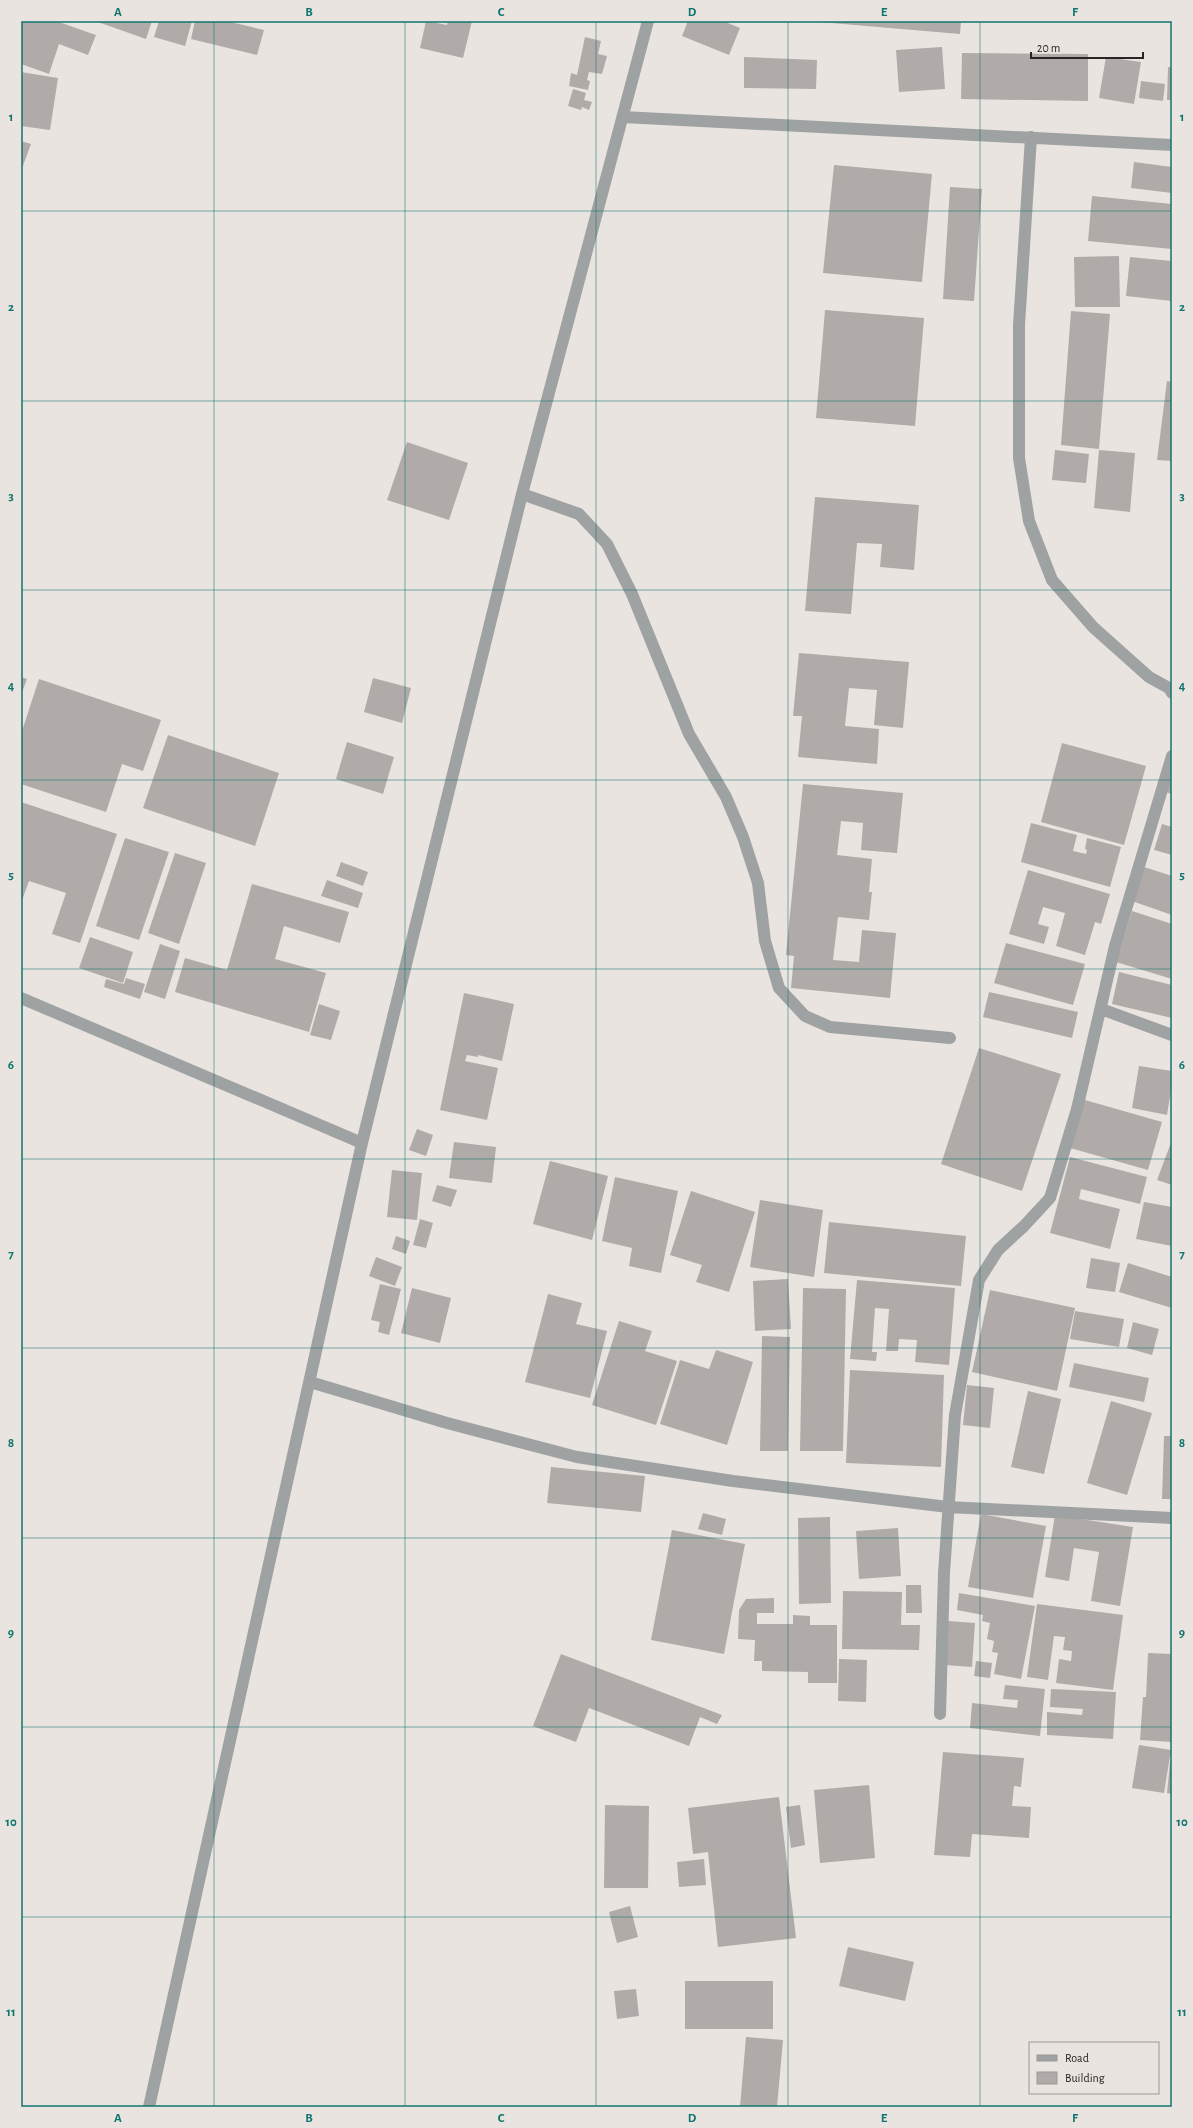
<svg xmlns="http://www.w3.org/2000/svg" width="1193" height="2128" font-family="'Alegreya Sans',sans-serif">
  <rect width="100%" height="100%" fill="#eae4e1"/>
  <!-- building -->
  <path fill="#b0aba8" d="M21 21H56L96 35 88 55 59 44 49 74 21 64Z
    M95 21H152L146 39Z
    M159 21H192L185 46 154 37Z
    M195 21H226L264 30 257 55 191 39Z
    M426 21 447 25 448 21H472L463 58 420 48Z
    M688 21H723L740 28 729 55 682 36Z
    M808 21H961L960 34Z
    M585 37 601 41 598 54 607 56 602 74 589 72 587 80 590 81 588 90 569 86 571 73 577 75Z
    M942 47 945 89 899 92 896 50Z
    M962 53 1088 54V101L961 99Z
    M744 57 817 60 816 89 744 88Z
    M1106 57 1141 62 1134 104 1099 98Z
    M1168 67H1172V100H1167Z
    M21 72 58 78 50 130 21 126Z
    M1141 81 1165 84 1163 101 1139 98Z
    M573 89 586 93 584 100 592 102 589 110 582 107 581 110 568 106Z
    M21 141 31 144 21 171Z
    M1134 162 1172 167V193L1131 188Z
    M834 165 932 174 922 282 823 273Z
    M950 187 982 189 974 301 943 299Z
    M1092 196 1172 204V249L1088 241Z
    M1119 256 1120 307H1075L1074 257Z
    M1130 257 1172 261V301L1126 296Z
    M825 310 924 318 915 426 816 418Z
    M1071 311 1110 314 1099 449 1061 445Z
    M1167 381 1172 382V461L1157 460Z
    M407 442 468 463 449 520 387 500Z
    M1055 450 1089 454 1086 483 1052 480Z
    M1099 450 1135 453 1130 512 1094 508Z
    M815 497 919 505 914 570 880 567 882 544 857 543 851 614 805 611Z
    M799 653 909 662 903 728 874 725 877 690 849 688 845 726 879 729 877 764 798 757 802 716H793Z
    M21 677 27 679 21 695Z
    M373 678 411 688 402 723 364 712Z
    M39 679 161 720 143 771 122 764 106 812 21 784V734Z
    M168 735 279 773 255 846 143 808Z
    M347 742 394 757 383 794 336 779Z
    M1062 743 1146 766 1124 845 1041 822Z
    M1172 775V794L1165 792Z
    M803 784 903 793 897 853 861 850 863 823 841 821 837 855 872 859 869 892H872L869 920 838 917 833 960 859 962 862 930 896 933 890 998 791 988 794 956 786 955Z
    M21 802 117 834 80 943 52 934 66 893 29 881 21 903Z
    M1031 823 1077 835 1073 851 1086 854 1087 850 1085 849 1087 838 1121 847 1110 887 1021 862Z
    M1162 824 1172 827V855L1154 850Z
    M125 838 169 852 139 940 96 926Z
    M175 853 206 863 179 944 148 933Z
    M341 862 368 872 363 886 336 876Z
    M1141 866 1172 876V915L1129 900Z
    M1028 870 1110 894 1101 924 1095 922 1085 955 1056 946 1065 913 1043 907 1038 924 1049 927 1044 944 1009 934Z
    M327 880 363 893 358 908 321 896Z
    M252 884 349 912 340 943 284 926 275 959 326 973 309 1032 175 992 185 958 227 970Z
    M1132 911 1172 924V979L1116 962Z
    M90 937 133 952 123 983 79 968Z
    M1006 943 1085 964 1073 1005 994 983Z
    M160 944 180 951 165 999 144 992Z
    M1119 972 1172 985V1018L1112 1004Z
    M126 978 145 984 140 999 104 987 106 979 124 984Z
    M989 992 1078 1012 1072 1038 983 1017Z
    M464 993 514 1004 502 1061 478 1055V1057L467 1055 465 1061 498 1068 487 1120 440 1110Z
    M319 1004 340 1011 331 1040 310 1035Z
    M979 1048 1061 1074 1022 1191 941 1164Z
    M1139 1066 1172 1071V1084L1167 1115 1132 1108Z
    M1085 1100 1162 1122 1148 1170 1070 1148Z
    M417 1129 433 1135 426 1156 409 1150Z
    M1172 1140V1185L1157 1180Z
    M454 1142 496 1147 492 1183 449 1178Z
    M1070 1157 1147 1177 1140 1204 1081 1189 1079 1199 1120 1209 1110 1249 1050 1233Z
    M550 1161 608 1176 592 1240 533 1224Z
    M392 1170 422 1173 417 1220 387 1217Z
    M615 1177 678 1191 661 1273 629 1266 632 1248 602 1241Z
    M437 1185 457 1190 451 1207 432 1201Z
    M691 1191 755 1212 729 1292 696 1282 702 1265 670 1255Z
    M760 1200 823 1210 814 1277 750 1267Z
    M1144 1202 1172 1207V1246L1136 1239Z
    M420 1219 433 1223 426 1248 413 1245Z
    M829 1222 966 1236 961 1286 824 1273Z
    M396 1236 410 1241 406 1254 392 1249Z
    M376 1257 402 1267 395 1286 369 1276Z
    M1091 1258 1120 1263 1115 1292 1086 1288Z
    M1128 1263 1172 1277V1308L1119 1292Z
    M788 1279 791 1329 755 1331 753 1281Z
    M857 1280 955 1288 949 1365 915 1362 917 1340 899 1339 898 1351H886L889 1309 875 1308 872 1352H877L876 1361 850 1359Z
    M380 1284 401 1289 389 1335 378 1332 380 1322 371 1320Z
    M412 1288 451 1298 440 1343 401 1333Z
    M803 1288 846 1289 843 1451H800Z
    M990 1290 1075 1308 1057 1391 972 1372Z
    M548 1294 582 1303 576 1324 607 1331 590 1398 525 1382Z
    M1075 1311 1124 1319 1119 1347 1070 1339Z
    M619 1321 652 1331 645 1351 677 1361 656 1425 592 1405Z
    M1133 1322 1159 1329 1152 1355 1127 1348Z
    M762 1336 790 1337 788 1451H760Z
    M716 1350 753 1362 727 1445 660 1424 680 1360 709 1369Z
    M1074 1363 1149 1378 1144 1402 1069 1387Z
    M850 1370 944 1375 941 1467 846 1463Z
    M967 1385 994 1388 990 1428 963 1425Z
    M1028 1391 1061 1399 1044 1474 1011 1467Z
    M1111 1401 1152 1413 1127 1495 1087 1483Z
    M1164 1436H1172V1499H1162Z
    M551 1467 645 1476 641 1512 547 1503Z
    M703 1513 726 1519 722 1535 698 1529Z
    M981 1514 1046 1526 1033 1598 968 1587Z
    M1055 1515 1133 1527 1120 1606 1091 1601 1099 1552 1074 1548 1069 1581 1045 1577Z
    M830 1517 831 1603 799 1604 798 1518Z
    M898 1528 901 1576 859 1579 856 1531Z
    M672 1530 745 1544 724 1654 651 1640Z
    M906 1585H921L922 1613H906Z
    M843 1591 902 1592 901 1625H920L919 1650 842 1649Z
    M959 1593 1035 1606 1021 1679 994 1674 998 1653 992 1652 994 1641 987 1639 990 1623 982 1621 983 1615 957 1610Z
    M774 1598V1613H757V1624H793V1615L810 1616V1625H837V1683H808V1672L762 1671V1661H754L755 1640 738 1639 739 1610 746 1599Z
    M1037 1604 1123 1615 1113 1690 1056 1683 1059 1659 1071 1661 1072 1651 1063 1650 1065 1637 1054 1636 1048 1680 1027 1677Z
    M948 1621 975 1623 972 1667 945 1665Z
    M1148 1653 1172 1654V1742L1140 1740 1143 1697H1146Z
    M561 1654 722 1715 717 1724 700 1717 689 1746 589 1708 576 1742 533 1726Z
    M839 1659 867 1660 866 1702 838 1701Z
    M976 1661 992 1663 990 1678 974 1676Z
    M1005 1685 1045 1689 1040 1736 970 1728 972 1703 1017 1708 1018 1700 1003 1699Z
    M1051 1689 1116 1692 1113 1739 1047 1735V1712L1082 1715 1083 1709 1050 1707Z
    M1139 1745 1171 1750 1164 1793 1132 1788Z
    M943 1752 1024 1758 1021 1787 1014 1786 1012 1806 1031 1807 1029 1838 972 1834 970 1857 934 1855Z
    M1170 1762H1172V1794L1167 1793Z
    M869 1785 875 1858 820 1863 814 1790Z
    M779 1797 796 1938 718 1947 708 1852 693 1854 688 1808Z
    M605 1805 649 1806 648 1888H604Z
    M800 1805 805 1845 791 1848 786 1807Z
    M704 1859 706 1885 679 1887 677 1862Z
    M630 1906 638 1937 617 1943 609 1912Z
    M848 1947 914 1962 905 2001 839 1986Z
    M685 1981H773V2029H685Z
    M636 1989 639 2016 617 2019 614 1991Z
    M746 2037 783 2040 777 2107H740Z"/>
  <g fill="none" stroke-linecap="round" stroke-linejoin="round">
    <!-- street -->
    <path stroke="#9fa2a2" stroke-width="12" d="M623 117 1172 145
      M1031 137 1019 325V458L1029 521 1052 580 1093 627 1149 677 1169 688 1172 693
      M522 494 579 514 607 544 632 594 689 734 726 797 743 837 758 883 765 941 779 988 805 1016 830 1027 950 1038
      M21 998 362 1143
      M1101 1009 1172 1035
      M310 1382 447 1423 577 1457 733 1481 948 1507 1172 1518
      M940 1714 944 1573 955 1415 979 1280 998 1250 1024 1226 1050 1198 1077 1109 1115 946 1172 756
      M149 2107 362 1143 522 494 648 21"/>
  </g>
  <!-- grid -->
  <path fill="none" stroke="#0f766e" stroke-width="1" stroke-opacity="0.55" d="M214 21V2107M405 21V2107M596 21V2107M788 21V2107M980 21V2107M21 211H1172M21 401H1172M21 590H1172M21 780H1172M21 969H1172M21 1159H1172M21 1348H1172M21 1538H1172M21 1727H1172M21 1917H1172"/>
  <!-- border -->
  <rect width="1193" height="2128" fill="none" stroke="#eae4e1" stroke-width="44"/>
  <!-- legend -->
  <rect x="1029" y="2042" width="130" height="52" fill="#eae4e1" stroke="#9c9895"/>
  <rect x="1037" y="2055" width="20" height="6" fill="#9fa2a2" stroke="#9c9895"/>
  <text x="1065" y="2062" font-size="12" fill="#272523">Road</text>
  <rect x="1037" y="2072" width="20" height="12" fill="#b0aba8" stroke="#9c9895"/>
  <text x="1065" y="2082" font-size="12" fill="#272523">Building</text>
  <!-- scale -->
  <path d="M1031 52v6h112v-6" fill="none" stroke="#272523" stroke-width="2"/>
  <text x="1037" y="52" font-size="12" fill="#272523" stroke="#eae4e1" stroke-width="3" paint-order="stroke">20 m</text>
  <rect x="22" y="22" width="1149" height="2084" fill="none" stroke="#0f766e" stroke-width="1.5"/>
  <g font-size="13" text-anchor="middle" font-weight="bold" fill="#0f766e">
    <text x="118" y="16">A</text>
    <text x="309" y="16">B</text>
    <text x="501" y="16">C</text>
    <text x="692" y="16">D</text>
    <text x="884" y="16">E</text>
    <text x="1075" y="16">F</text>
    <text x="11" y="121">1</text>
    <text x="1182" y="121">1</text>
    <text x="11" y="311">2</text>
    <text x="1182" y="311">2</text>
    <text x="11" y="500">3</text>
    <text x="1182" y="500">3</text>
    <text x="11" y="690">4</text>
    <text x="1182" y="690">4</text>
    <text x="11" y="879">5</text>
    <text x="1182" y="879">5</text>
    <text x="11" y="1069">6</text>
    <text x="1182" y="1069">6</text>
    <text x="11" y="1258">7</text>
    <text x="1182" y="1258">7</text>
    <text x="11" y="1447">8</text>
    <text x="1182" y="1447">8</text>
    <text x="11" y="1637">9</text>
    <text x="1182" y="1637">9</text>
    <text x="11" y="1826">10</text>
    <text x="1182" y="1826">10</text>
    <text x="11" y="2016">11</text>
    <text x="1182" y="2016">11</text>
    <text x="118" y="2122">A</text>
    <text x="309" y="2122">B</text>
    <text x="501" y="2122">C</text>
    <text x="692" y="2122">D</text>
    <text x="884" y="2122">E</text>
    <text x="1075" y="2122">F</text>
  </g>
</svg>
